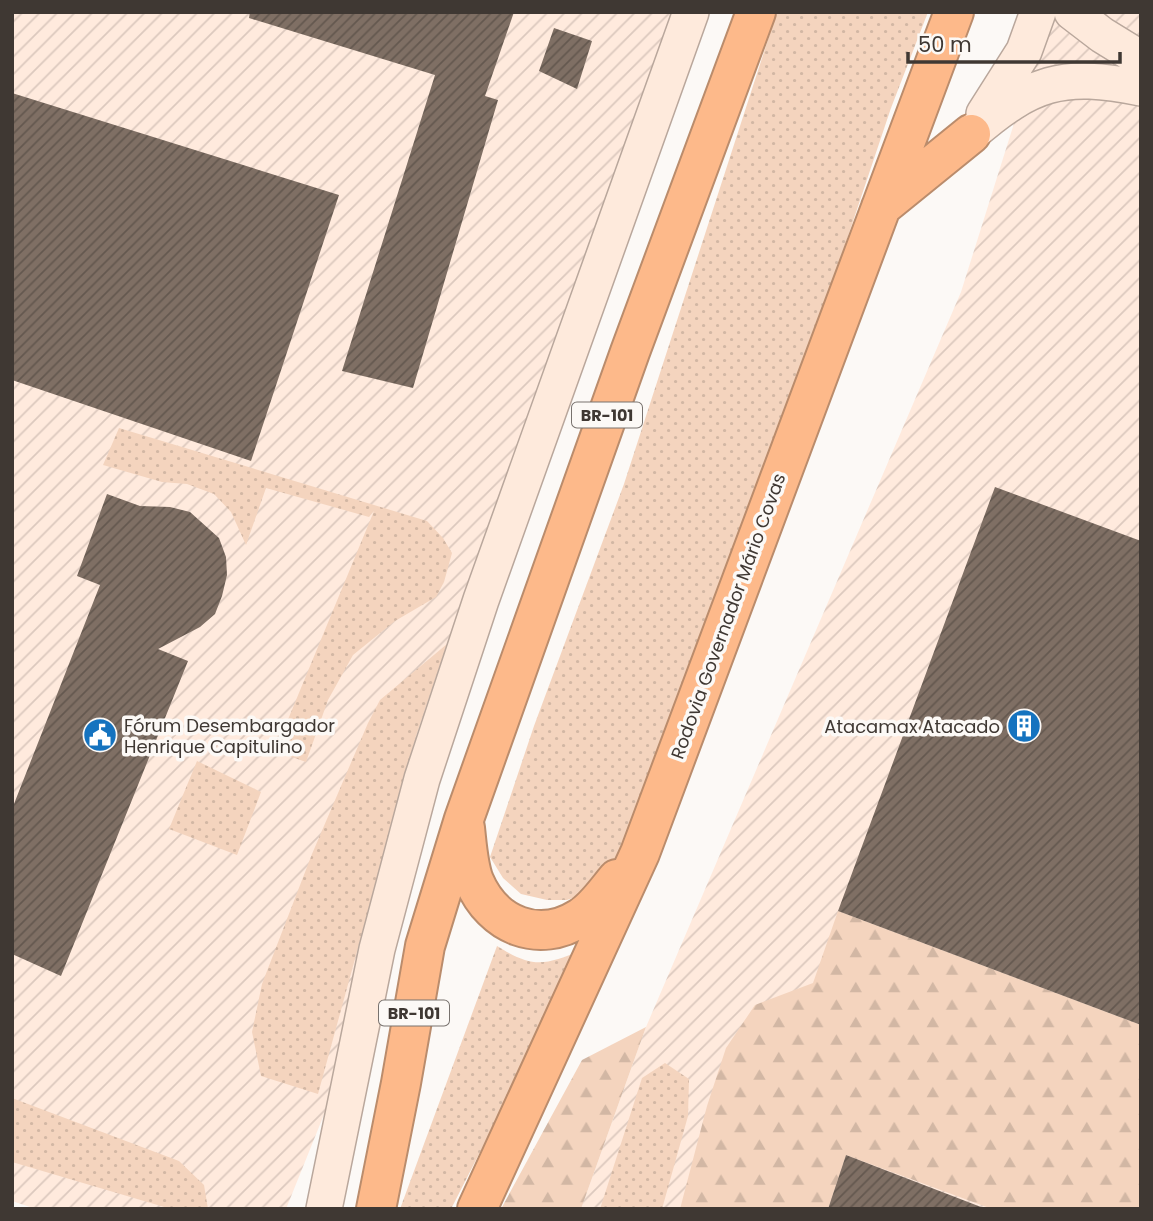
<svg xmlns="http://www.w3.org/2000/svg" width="1153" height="1221" font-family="Poppins,sans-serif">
  <defs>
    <pattern id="industrial-furrows" width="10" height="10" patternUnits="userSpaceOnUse" patternTransform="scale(1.75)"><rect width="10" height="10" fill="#ffeadd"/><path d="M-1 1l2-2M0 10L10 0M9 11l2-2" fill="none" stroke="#dcc9be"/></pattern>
    <pattern id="grass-dots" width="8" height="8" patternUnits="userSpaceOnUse" patternTransform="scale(1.75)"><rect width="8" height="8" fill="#f4d4be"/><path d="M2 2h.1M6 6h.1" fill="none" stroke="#d2b7a4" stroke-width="1.8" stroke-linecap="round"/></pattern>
    <pattern id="forest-firs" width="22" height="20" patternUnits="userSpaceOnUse" patternTransform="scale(1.75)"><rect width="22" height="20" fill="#f4d4be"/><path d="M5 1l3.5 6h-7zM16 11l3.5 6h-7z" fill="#d2b7a4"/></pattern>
    <pattern id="building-hatch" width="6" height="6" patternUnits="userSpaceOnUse" patternTransform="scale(1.75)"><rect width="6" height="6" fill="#7f6f64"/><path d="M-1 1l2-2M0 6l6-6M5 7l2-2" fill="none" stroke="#64584f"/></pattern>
  </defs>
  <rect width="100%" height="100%" fill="#fcf9f6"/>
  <!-- industrial -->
  <path fill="url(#industrial-furrows)" d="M12 12H677L365 945 325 1112 286 1209H36L12 1201Z
    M1049 12H1141V1209H581L646 1027 961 292Z"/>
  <!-- grass -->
  <path fill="url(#grass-dots)" d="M777 12H928L891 108 838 266 689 676 622 848 607 875 584 894 567 900H547L521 894 503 878 490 857 534 726 624 484Z
    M119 428 427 521 443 538 452 553 444 582 436 597 395 621 353 655 328 700 306 762 275 751 374 511 369 517 266 488 246 545 231 512 214 494 187 484 162 482 103 465Z
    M447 644 416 736 318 1094 261 1076 252 1032 262 984 312 854 368 723 380 700Z
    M197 761 261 792 237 855 169 829Z
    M497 946C534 969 544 965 583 950L451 1209H400Z
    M665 1063 689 1079 688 1116 662 1209H600L642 1078Z
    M12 1098 179 1161 204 1185 208 1209H171L12 1162Z"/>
  <!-- forest -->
  <path fill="url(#forest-firs)" d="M838 911 1141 1025V1209H992L846 1155 828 1209H680L707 1106 726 1048 755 1005 813 983Z
    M646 1027 581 1209H501L582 1060Z"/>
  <!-- building -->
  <path fill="url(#building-hatch)" d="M250 12H514L485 96 498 100 413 388 342 371 435 75 249 18Z
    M554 28 592 41 577 89 539 71Z
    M12 93 339 195 251 461 12 380Z
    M995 487 1141 541V1025L838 911Z
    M107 494 140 506 170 507 190 512 219 538 226 557 227 575 222 596 215 614 200 627 158 649 188 661 61 976 12 954V809L100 585 77 576Z
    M846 1155 981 1207V1209H828Z"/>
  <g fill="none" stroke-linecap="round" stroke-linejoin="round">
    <!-- secondary casing -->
    <g stroke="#b9a79c" stroke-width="38">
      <path id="secondary" d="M1072 12 1102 35 1141 59
        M984 114 1024 51 1038 12
        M971 134C1031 82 1062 72 1141 88
        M324 1209 377 949 422 779 481 600 691 12"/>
    </g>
    <!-- highway casing -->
    <g stroke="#ba8c6c" stroke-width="42">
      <path id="highway" d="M881 207 971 134
        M465 828C467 846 468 865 474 881 493 926 539 944 580 918 595 909 606 892 617 879
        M376 1209 401 1083 425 946 464 819 630 352 756 12
        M477 1209 640 853 954 12"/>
    </g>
    <!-- secondary -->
    <use href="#secondary" stroke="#feeadc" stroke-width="35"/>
    <!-- highway -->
    <use href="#highway" stroke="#fdb98a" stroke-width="38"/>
  </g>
  <!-- icons -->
  <defs>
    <g id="building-disc" transform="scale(1.75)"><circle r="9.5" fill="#1573bf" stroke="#fcf9f6"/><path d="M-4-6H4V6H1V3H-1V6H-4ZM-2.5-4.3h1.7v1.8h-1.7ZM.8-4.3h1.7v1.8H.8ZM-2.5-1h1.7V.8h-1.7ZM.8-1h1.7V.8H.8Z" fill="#fff"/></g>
    <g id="civic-disc" transform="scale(1.75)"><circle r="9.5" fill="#1573bf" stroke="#fcf9f6"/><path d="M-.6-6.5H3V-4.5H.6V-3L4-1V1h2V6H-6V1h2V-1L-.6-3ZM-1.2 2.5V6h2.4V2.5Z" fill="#fff"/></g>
  </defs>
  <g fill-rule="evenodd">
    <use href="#building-disc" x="1024" y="726"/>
    <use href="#civic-disc" x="100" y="735"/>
  </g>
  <g text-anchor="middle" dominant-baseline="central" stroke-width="7" stroke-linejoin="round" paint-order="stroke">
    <!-- shield labels -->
    <g fill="#fcf9f6" stroke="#78726e" stroke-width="2">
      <rect x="572" y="402.5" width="70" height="25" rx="5"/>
      <rect x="379" y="1000.5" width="70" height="25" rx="5"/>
    </g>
    <g font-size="16" font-weight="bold" fill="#3f3833">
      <text x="607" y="415">BR-101</text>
      <text x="414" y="1013">BR-101</text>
    </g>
    <!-- street labels -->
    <g font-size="18" fill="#3f3833" stroke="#fcf9f6">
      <text transform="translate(728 616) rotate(-70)">Rodovia Governador Mário Covas</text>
    </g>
    <!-- poi labels -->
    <g font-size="18" fill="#3f3833" stroke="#fcf9f6" text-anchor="start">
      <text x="124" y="725">Fórum Desembargador<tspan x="124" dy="21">Henrique Capitulino</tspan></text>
      <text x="1000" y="726" text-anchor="end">Atacamax Atacado</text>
    </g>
  </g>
  <!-- border -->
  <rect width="1153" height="1221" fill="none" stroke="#3f3833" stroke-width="28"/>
  <!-- scale -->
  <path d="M908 52v10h212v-10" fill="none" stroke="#3f3833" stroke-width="3.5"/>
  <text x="918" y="52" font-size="21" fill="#3f3833" stroke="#fcf9f6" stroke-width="5" paint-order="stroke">50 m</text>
</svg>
